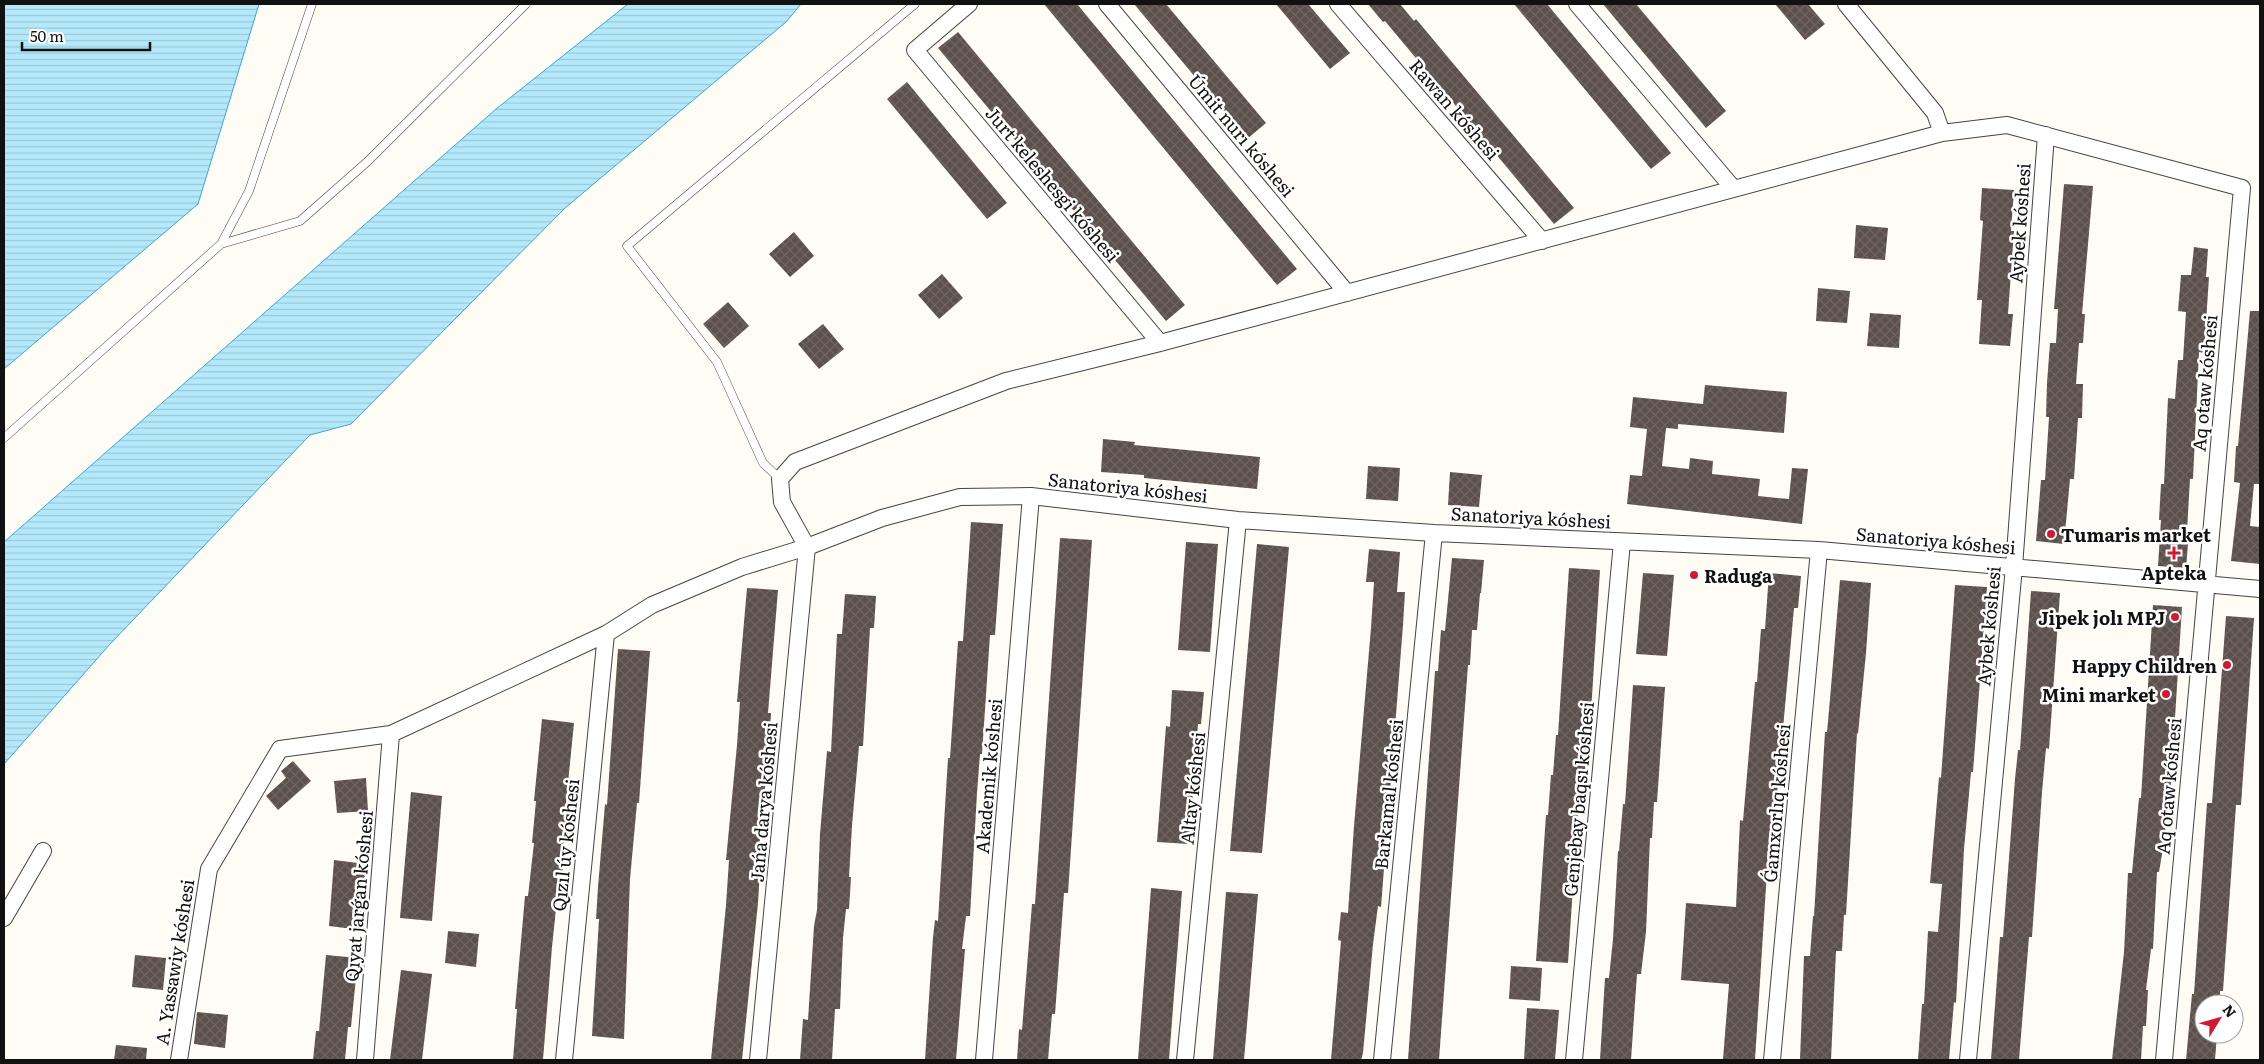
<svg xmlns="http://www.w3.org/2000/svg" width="2264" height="1064" font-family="Literata,serif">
  <defs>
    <pattern id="water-rules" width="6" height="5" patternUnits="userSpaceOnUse" patternTransform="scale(1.25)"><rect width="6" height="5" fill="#b4e9fc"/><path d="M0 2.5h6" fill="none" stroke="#9ac7d7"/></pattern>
    <pattern id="building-cross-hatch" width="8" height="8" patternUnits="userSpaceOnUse" patternTransform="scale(1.25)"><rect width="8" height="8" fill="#5b504c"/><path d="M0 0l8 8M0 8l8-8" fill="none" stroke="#6e6562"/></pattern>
  </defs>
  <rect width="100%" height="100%" fill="#fffcf5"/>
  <!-- water -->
  <path fill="url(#water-rules)" stroke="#33aadb" d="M4 4H259L198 204 4 369Z
    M628 4H801L786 22 565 208 351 424 310 435 111 643 4 764V542L496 109Z"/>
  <!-- building -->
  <path fill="url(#building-cross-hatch)" d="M1044 4H1077L1297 269 1277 285Z
    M1134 4H1166L1266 123 1247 139Z
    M1276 4H1308L1350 53 1330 69Z
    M1368 4H1400L1414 21 1416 19 1574 208 1554 224 1385 21 1383 22Z
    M1514 4H1547L1671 153 1651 169Z
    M1603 4H1636L1726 111 1706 128Z
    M1775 4H1808L1825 24 1805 40Z
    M958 32 1185 305 1166 321 938 48Z
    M907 82 1007 203 987 219 887 99Z
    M2064 184 2093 186 2082 314H2085L2083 343H2079L2076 384H2083L2082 418H2078L2074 479H2070L2064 544 2036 541 2041 480H2045L2049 417H2046L2047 383 2050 343H2056L2058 309H2054Z
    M1982 188 2014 190 2011 231H2014L2008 314H2013L2010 346 1979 344 1982 300H1977L1983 221 1980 220Z
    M1856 225 1888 228 1885 260 1854 258Z
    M794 232 814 256 790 277 769 254Z
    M2194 247 2208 249 2206 277H2209L2204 353 2199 352 2193 479H2190L2187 531 2189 532 2186 568 2158 566 2161 520H2159L2161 484H2164L2168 398 2175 399 2178 360H2183L2186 312 2178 311 2181 275H2191Z
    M942 274 963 298 939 319 918 295Z
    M1818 288 1850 291 1847 323 1816 321Z
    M728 302 749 326 724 348 703 324Z
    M2250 311H2260V484H2254L2250 526 2260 527V564L2231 561 2240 483 2234 482 2236 446H2238Z
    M1870 313 1901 315 1899 348 1867 346Z
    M823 324 844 349 819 369 798 344Z
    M1705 385 1787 392 1784 433 1678 424V429L1666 428 1662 466 1689 469 1690 458 1713 461 1712 474 1760 479 1758 496 1789 499 1792 468 1808 469 1802 524 1627 504 1630 475 1642 476 1647 429 1630 427 1633 397 1703 404Z
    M1103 439 1135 442 1134 445 1260 457 1257 489 1144 478V475L1101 472Z
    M1368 466 1400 468 1398 501 1366 499Z
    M1450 472 1482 475 1479 507 1448 505Z
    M971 522 1003 524 995 635H990L982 754H980L977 793 970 916H966L962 949H965L956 1060H925L933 937 935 920 938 921 948 758H950L958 641H963Z
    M1060 538 1092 540 1068 893H1064L1055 1014H1052L1048 1060H1017L1019 1029 1022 1030 1032 904H1035Z
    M1186 542 1218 544 1210 652 1178 650Z
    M1257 544 1289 547 1262 853 1230 851Z
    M1369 549 1400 552 1397 592H1405L1403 625 1381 907 1378 906 1373 944 1363 1053 1361 1060H1331L1341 941 1338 940 1341 912 1348 913 1354 826 1371 628 1374 582H1366Z
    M1452 558 1484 560 1481 593H1480L1477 630H1472L1470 665H1468L1439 1060H1408L1435 671H1438L1441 630 1445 631Z
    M1569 568 1600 570 1590 728H1588L1585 770H1583L1580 809H1578L1568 963 1536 961 1546 815H1548L1551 775H1553L1556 735H1558Z
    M1643 573 1674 575 1667 656 1636 654Z
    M1769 573 1801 576 1798 608H1794L1776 805H1773L1768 855 1755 1060 1723 1059 1729 984 1681 980 1686 903 1736 907 1740 820 1743 821 1755 682H1757L1761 629H1765Z
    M1840 580 1871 583 1866 653 1858 734 1857 733 1846 915H1844L1842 951H1836L1831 1060H1800L1804 956H1810L1813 916H1814L1825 732H1827L1830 699Z
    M1955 585 1987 587 1973 772H1971L1964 849 1956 1003 1954 1002 1949 1060H1918L1922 1004H1924L1928 931 1938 932 1942 884 1930 883 1939 777 1941 778Z
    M747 588 778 590 768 713H771L769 746 757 871H760L758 903 742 1060H711L726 905 729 860H726L737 745 740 702H737Z
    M2031 591 2060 593 2049 749 2046 748 2042 792 2032 937H2029L2019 1060H1991L2000 937H2003L2015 779 2018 750H2020Z
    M845 594 876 596 874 628H870L863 746H859L852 826 849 877H851L849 909H846L843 938 840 1009H835L832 1060H800L803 1019 808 1020 814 926 817 910 820 834 827 751 831 752 837 634H842Z
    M2153 605 2182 607 2170 797H2167L2165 836 2159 872H2157L2153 949H2151L2146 990H2148L2146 1026H2143L2141 1060H2112L2124 952 2128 873H2132L2139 798H2141Z
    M2226 616 2254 618 2241 805H2236L2223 991H2220V1004H2204V1034H2217L2215 1060H2186L2192 994H2194L2207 803H2212Z
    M618 649 650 651 639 803H637L630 879 624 1039 592 1036 599 919H596L598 887 605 804 607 805Z
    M1633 685 1665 687 1657 802H1654L1652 838H1650L1646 932 1641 974H1637L1631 1060H1600L1605 978H1609L1613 939 1618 851H1619L1623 804H1625Z
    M1172 690 1204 692 1201 724H1198L1189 844 1157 842 1166 726 1170 727Z
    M542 719 574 723 565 813H567L562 858H564L561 891 558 890 552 947 543 1060H513L517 1009H515L525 896H528L534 843H532L536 801H534Z
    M293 761 311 781 278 810 266 796 286 778 281 771Z
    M366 778 368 811 337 813 334 781Z
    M411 792 442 796 432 921 400 918Z
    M334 860 366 864 361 930 329 926Z
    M1151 888 1182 891 1169 1060H1138Z
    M1226 892 1258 894 1244 1060H1213Z
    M448 931 479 934 476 967 445 963Z
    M135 955 166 958 163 990 132 987Z
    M326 955 358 958 351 1027H348L345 1060H313L316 1031H319Z
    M1511 966 1542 968 1540 1001 1509 999Z
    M401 970 432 974 422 1060H390Z
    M1527 1008 1559 1010 1555 1060H1524Z
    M197 1012 228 1015 225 1048 194 1044Z
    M116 1045 147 1048 146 1060H114Z"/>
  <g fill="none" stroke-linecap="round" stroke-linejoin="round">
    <!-- lane casing -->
    <g stroke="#444" stroke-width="9">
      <path id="lane" d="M221 244 300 221 367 162 526 4
        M4 438 221 244 249 191 312 4
        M780 479 763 463 717 362 627 246 915 4"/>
    </g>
    <!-- street casing -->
    <g stroke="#444" stroke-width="18">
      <path id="street" d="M969 4 915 50 1160 343
        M1107 4 1347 293
        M1338 4 1542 241
        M1577 4 1733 188
        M1846 4 1935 113 1942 133
        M807 547 782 502 780 479 795 462 1006 381 1160 343 1942 133 2007 125 2242 188 2164 1060
        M4 918 43 851
        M179 1060 209 869 280 749 391 734 606 634 652 605 742 567 807 547 882 518 960 497 1031 496 1238 520 1434 533 1819 550 2260 589
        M365 1060 391 734
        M564 1060 606 634
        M758 1060 807 547
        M984 1060 1031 496
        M1185 1060 1238 520
        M1382 1060 1434 533
        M1574 1060 1622 542
        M1772 1060 1819 550
        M1968 1060 2014 567 2046 135"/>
    </g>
    <!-- lane -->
    <use href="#lane" stroke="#fff" stroke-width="8"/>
    <!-- street -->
    <use href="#street" stroke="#fff" stroke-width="16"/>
  </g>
  <!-- markers -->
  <g fill="#d11936" stroke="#fff" stroke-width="2">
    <circle cx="2051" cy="534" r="5"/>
    <path d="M2171.5 545.5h5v5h5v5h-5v5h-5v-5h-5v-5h5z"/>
    <circle cx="1694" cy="575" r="5"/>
    <circle cx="2175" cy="617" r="5"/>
    <circle cx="2227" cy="665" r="5"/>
    <circle cx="2166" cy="694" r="5"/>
  </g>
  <g text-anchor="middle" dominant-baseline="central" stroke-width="5" stroke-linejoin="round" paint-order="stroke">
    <!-- street labels -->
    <g font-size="18" fill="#111" stroke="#fff">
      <text transform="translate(1455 109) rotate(49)">Rawan kóshesi</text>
      <text transform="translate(1242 135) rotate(50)">Úmit nurı kóshesi</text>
      <text transform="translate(1053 184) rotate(50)">Jurt keleshesgi kóshesi</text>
      <text transform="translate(2019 223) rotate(-86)">Aybek kóshesi</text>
      <text transform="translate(2204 383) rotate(-85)">Aq otaw kóshesi</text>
      <text transform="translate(1128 487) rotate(6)">Sanatoriya kóshesi</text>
      <text transform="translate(1531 517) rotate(3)">Sanatoriya kóshesi</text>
      <text transform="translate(1936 540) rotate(5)">Sanatoriya kóshesi</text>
      <text transform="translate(1988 626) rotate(-85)">Aybek kóshesi</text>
      <text transform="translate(988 776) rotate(-85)">Akademik kóshesi</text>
      <text transform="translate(2168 786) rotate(-85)">Aq otaw kóshesi</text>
      <text transform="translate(1192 788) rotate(-84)">Altay kóshesi</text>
      <text transform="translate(1388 794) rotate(-84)">Barkamal kóshesi</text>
      <text transform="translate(1578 799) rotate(-85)">Genjebay baqsı kóshesi</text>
      <text transform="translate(763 802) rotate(-85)">Jańa darya kóshesi</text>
      <text transform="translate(1776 803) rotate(-85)">Ǵamxorlıq kóshesi</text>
      <text transform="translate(565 845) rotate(-84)">Qızıl úy kóshesi</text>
      <text transform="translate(358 896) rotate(-85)">Qıyat jarǵan kóshesi</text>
      <text transform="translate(174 962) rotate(-81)">A. Yassawiy kóshesi</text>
    </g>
    <!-- poi labels -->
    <g font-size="18" font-weight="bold" fill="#111" stroke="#fff" text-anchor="end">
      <text x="2061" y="534" text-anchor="start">Tumaris market</text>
      <text x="2174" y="572" text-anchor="middle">Apteka</text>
      <text x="1704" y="575" text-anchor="start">Raduga</text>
      <text x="2165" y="617">Jipek jolı MPJ</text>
      <text x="2217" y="665">Happy Children</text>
      <text x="2156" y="694">Mini market</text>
    </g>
  </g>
  <!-- border -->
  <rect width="2264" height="1064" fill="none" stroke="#111111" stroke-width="10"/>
  <!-- north arrow -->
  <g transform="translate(2219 1019) rotate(53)"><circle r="24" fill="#ffffff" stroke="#a0a0a0"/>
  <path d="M0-4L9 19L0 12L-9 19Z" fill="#d11936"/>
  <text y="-8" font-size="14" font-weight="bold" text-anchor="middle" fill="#111111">N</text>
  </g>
  <!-- scale -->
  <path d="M22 42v8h128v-8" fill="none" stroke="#111111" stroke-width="2.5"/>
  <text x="30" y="42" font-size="15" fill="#111111" stroke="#ffffff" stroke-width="4" paint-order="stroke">50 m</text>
</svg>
